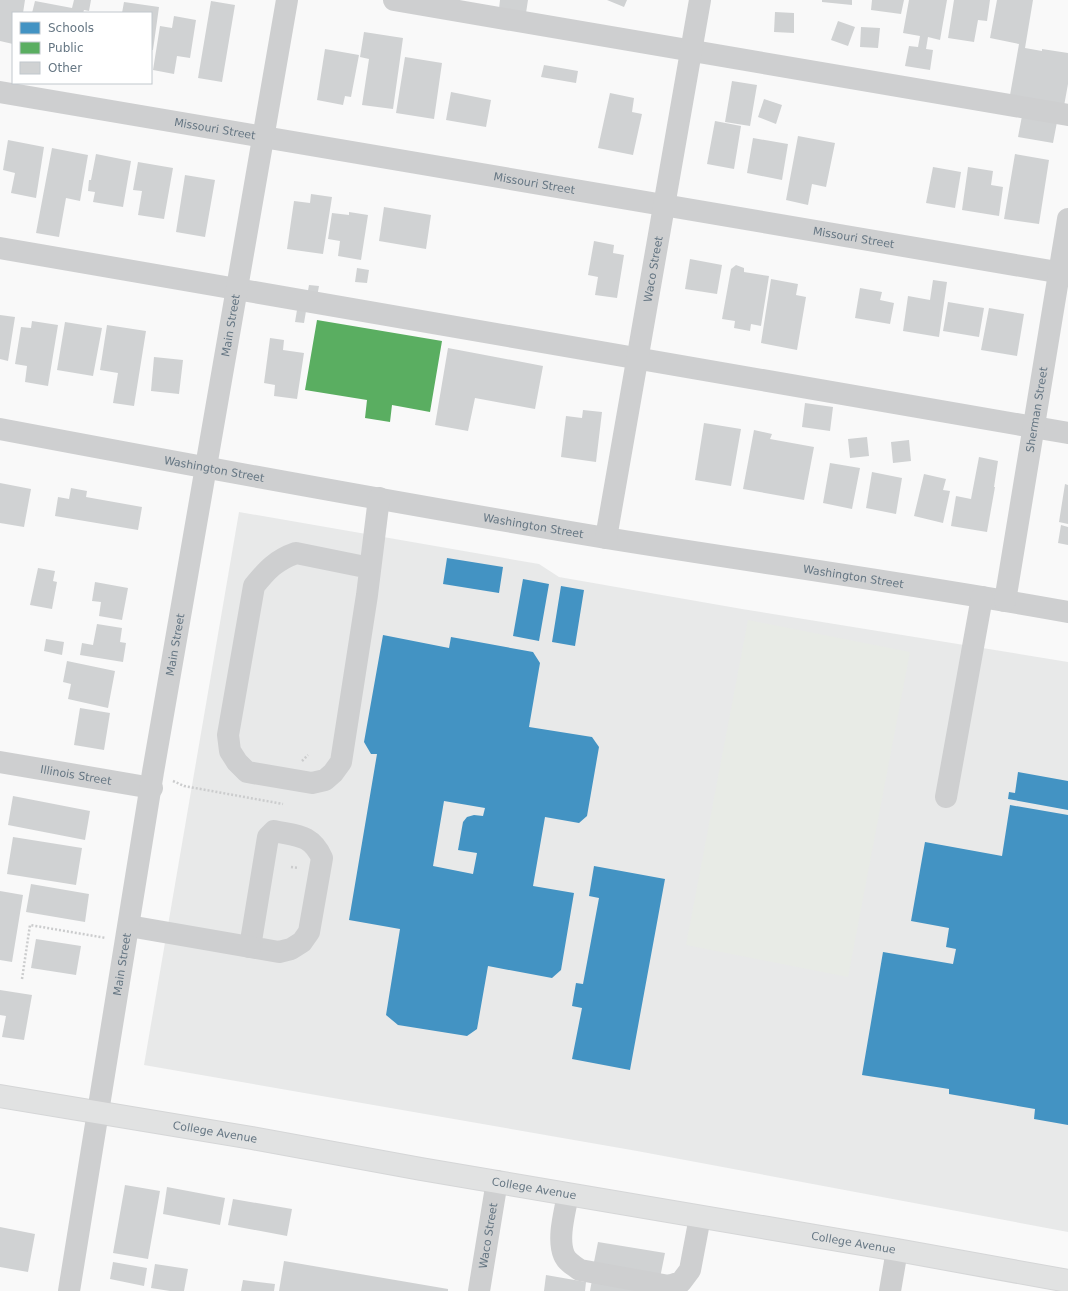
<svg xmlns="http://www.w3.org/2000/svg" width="1068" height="1291" font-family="'DejaVu Sans',sans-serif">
  <rect width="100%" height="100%" fill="#f9f9f9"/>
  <!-- built -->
  <path fill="#e8e9e9" d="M239 512 539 564 559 577 742 609 1068 662V1232L637 1151 144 1065Z"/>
  <!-- green -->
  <path fill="#e8ebe6" d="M748 620 910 652 848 977 686 945Z"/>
  <!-- schools -->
  <path fill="#4393c3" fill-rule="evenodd" d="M447 558 503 567 499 593 443 584Z
    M523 579 549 584 539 641 513 636Z
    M561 586 584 590 575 646 552 642Z
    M383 635 449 648 451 637 533 652 540 663 529 727 592 737 599 747 587 816 579 823 545 817 533 886 574 893 561 970 552 978 488 966 477 1029 467 1036 398 1025 386 1015 400 929 349 920 377 754H371L364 742ZM444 801 485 808 483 816 474 815 467 817 463 822 458 850 477 853 473 874 433 866Z
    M1018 772 1068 781V810L1008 799 1009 792 1015 793Z
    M1010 805 1068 815V1125L1034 1119 1035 1109 949 1094V1089L862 1075 883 952 953 964 956 949 946 947 949 928 911 921 925 842 1002 856Z
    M594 866 665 879 630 1070 572 1059 582 1008 572 1006 576 983 583 984 599 898 589 896Z"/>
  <!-- public -->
  <path fill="#5aae61" d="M317 320 442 341 430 412 392 405 390 422 365 418 367 400 305 390Z"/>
  <!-- building -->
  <path fill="#d0d2d3" d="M0 0H25L23 13H13V44L0 41Z
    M74 0H91L89 11 84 10 83 13H32L35 1 72 8Z
    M500 0H528L526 13 499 9Z
    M607 0H627L624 7Z
    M822 0H852V5L822 2Z
    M872 0H904L901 14 871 10Z
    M909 0H947L940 40 928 37 926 49 933 50 930 70 905 66 909 46 918 47 920 36 903 33Z
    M954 0H990L987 21 978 20 974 42 948 38Z
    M997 0H1033L1025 48 1042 51V49L1068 53V84L1064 106 1010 95 1019 44 990 38Z
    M211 1 235 5 222 82 198 78Z
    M124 2 159 7 153 50H151V13H122Z
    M775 12 794 13V33L774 32Z
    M174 16 196 20 190 58 177 56 174 74 153 70 160 26 172 28Z
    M838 21 855 27 848 46 831 40Z
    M861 27 880 28 878 48 860 47Z
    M364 32 403 38 393 109 362 105 369 59 360 57Z
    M325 49 359 55 351 97 345 96 343 105 317 100Z
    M405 57 442 63 434 119 396 113Z
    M544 65 578 71 576 83 541 77Z
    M732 81 757 85 750 126 725 122Z
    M451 92 491 100 486 127 446 120Z
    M610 93 634 98 632 112 642 114 633 155 598 148Z
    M764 99 782 105 776 124 758 117Z
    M1022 116 1057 122 1053 143 1018 137Z
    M715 121 741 126 734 169 707 164Z
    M798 136 835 143 826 187 812 184 808 205 786 200Z
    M753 138 788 144 782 180 747 173Z
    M8 140 44 147 36 198 11 193 15 173 3 170Z
    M52 148 88 155 80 201 66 198 59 237 36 233Z
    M96 154 131 161 123 207 93 202 95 192 88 191 89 180H91Z
    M1015 154 1049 160 1039 224 1004 219Z
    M138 162 173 168 164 219 138 215 142 191 133 190Z
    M933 167 961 172 955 208 926 203Z
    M968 167 993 171 991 185 1003 187 999 216 962 210Z
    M185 175 215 180 205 237 176 232Z
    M311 194 332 197 323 254 287 249 294 201 310 203Z
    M384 207 431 215 426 249 379 241Z
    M349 212 368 215 361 260 338 256 340 241 328 239 332 213 349 215Z
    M594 241 614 245 613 253 624 255 617 298 595 295 598 277 588 275Z
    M690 259 722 265 717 294 685 289Z
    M736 265 744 268V272L769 276 761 326 751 324 750 331 734 328 735 321 722 319 731 269Z
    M357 268 369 270 367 283 355 282Z
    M771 279 798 284 796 295 806 297 797 350 761 343Z
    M933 280 947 282 939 337 903 331 908 296 930 300Z
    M309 285 319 286 317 297 307 296Z
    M860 288 882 292 880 300 894 303 890 324 855 318Z
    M948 302 984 308 979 337 943 331Z
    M989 308 1024 314 1017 356 981 350Z
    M297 310 306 311 304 323 295 322Z
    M0 315 15 317 8 361 0 359Z
    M32 321 58 325 48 386 25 382 27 366 15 364 21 327 31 328Z
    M65 322 102 328 93 376 57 370Z
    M107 325 146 331 134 406 113 403 118 373 100 370Z
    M270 338 284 340 283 350 304 353 297 399 274 396 275 385 264 383Z
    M448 348 543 366 535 409 475 398 468 431 435 425Z
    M154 357 183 360 179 394 151 391Z
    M805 403 833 407 830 431 802 427Z
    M583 410 602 412 596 462 561 457 566 416 582 418Z
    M704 423 741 429 731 486 695 480Z
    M754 430 772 434 770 439 814 447 804 500 743 489Z
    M867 437 869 456 850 458 848 439Z
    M909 440 911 461 893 463 891 442Z
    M979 457 998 461 994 487H995L987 532 951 526 956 496 971 499Z
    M830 463 860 468 852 509 823 503Z
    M872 472 902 478 896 514 866 508Z
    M924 474 946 479 943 490 950 491 943 523 914 516Z
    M0 483 31 489 24 527 0 523Z
    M1065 484 1068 485V524L1059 522Z
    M71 488 87 491 86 497 142 507 138 530 55 516 58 497 69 499Z
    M1061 525 1068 527V545L1058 543Z
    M38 568 55 571 53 581 57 582 52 609 30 605Z
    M95 582 128 588 122 620 99 616 101 602 92 601Z
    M97 624 122 628 120 642 126 643 123 662 80 655 82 643 93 645Z
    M46 639 64 642 62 655 44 651Z
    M67 661 115 671 108 708 68 699 71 684 63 682Z
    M80 708 110 713 104 750 74 745Z
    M13 796 90 811 85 840 8 825Z
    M13 837 82 848 76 885 7 874Z
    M31 884 89 894 85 922 26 912Z
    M0 891 23 895 12 962 0 960Z
    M36 939 81 946 76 975 31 968Z
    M0 990 32 995 24 1040 2 1037 6 1016 0 1015Z
    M125 1185 160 1191 148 1259 113 1253Z
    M167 1187 225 1198 220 1225 163 1214Z
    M233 1199 292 1209 287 1236 228 1225Z
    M0 1227 35 1234 28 1272 0 1267Z
    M598 1242 665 1253 660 1278 593 1267Z
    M284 1261 448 1289V1291H279Z
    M113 1262 147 1268 144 1286 110 1279Z
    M155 1264 188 1269 184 1291H170L151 1288Z
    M546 1275 586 1282 585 1291H544Z
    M243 1280 275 1284 274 1291H241Z
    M592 1280 653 1291H590Z"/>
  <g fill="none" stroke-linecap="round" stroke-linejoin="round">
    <!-- major casing -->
    <g stroke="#d5d6d7" stroke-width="24">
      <g id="major">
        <path id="s8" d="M0 1096 252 1138 421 1169 897 1250 1068 1281"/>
      </g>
    </g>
    <!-- path -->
    <path stroke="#cbcccd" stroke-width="2.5" stroke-dasharray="2 2" stroke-linecap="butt" d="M302 761 308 755
      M173 781 184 786 283 804
      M291 867 299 868
      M22 979 30 925 106 938"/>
    <!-- minor -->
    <g stroke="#cecfd0" stroke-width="22">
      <path d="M394 0 1068 115"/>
      <path id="s1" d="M0 92 1068 274"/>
      <path d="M0 248 1068 433"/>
      <path id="s2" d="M0 429C201 467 403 504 606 538 760 563 914 584 1068 612"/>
      <path id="s3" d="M606 538 700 0"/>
      <path d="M370 568 296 553C276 560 267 570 254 586L228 735 230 751 237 762 247 772 312 783 325 780 333 773 341 762 367 595 379 498"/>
      <path id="s4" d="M1005 601 1068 219"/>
      <path id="s5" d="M0 762 152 788"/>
      <path d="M946 797 982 597"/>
      <path d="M274 831C297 836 311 834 322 858L309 932 302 942 291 949 279 952 250 947 268 837Z"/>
      <path d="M129 926 250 947"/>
      <path d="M568 1194C565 1212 557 1238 564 1255 567 1262 574 1266 580 1270L669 1286 681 1282 690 1270 700 1217"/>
      <path id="s6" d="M69 1291 153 772 287 0"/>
      <path id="s7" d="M479 1291 497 1181"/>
      <path d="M890 1291 897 1250"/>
    </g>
    <!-- major -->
    <use href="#major" stroke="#e1e2e2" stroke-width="22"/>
  </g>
  <g text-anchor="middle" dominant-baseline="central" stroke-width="4" stroke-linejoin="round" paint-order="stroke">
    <!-- street labels -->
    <g font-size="11" fill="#657683" stroke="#fff">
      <text stroke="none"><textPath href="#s1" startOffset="218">Missouri Street</textPath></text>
      <text stroke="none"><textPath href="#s1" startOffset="542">Missouri Street</textPath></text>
      <text stroke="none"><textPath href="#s1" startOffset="866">Missouri Street</textPath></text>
      <text stroke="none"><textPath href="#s3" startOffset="273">Waco Street</textPath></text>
      <text stroke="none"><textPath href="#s6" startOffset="979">Main Street</textPath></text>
      <text stroke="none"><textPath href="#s4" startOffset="194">Sherman Street</textPath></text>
      <text stroke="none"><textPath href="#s2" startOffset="218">Washington Street</textPath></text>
      <text stroke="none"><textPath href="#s2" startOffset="542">Washington Street</textPath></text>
      <text stroke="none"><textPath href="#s2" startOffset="866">Washington Street</textPath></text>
      <text stroke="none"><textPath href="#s6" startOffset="655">Main Street</textPath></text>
      <text stroke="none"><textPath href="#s5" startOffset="77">Illinois Street</textPath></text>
      <text stroke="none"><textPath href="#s6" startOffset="331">Main Street</textPath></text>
      <text stroke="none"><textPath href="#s8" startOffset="218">College Avenue</textPath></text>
      <text stroke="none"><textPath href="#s8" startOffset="542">College Avenue</textPath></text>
      <text stroke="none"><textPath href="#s7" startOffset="56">Waco Street</textPath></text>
      <text stroke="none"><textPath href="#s8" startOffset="866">College Avenue</textPath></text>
    </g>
  </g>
  <!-- legend -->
  <rect x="12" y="12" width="140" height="72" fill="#ffffff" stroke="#c1c8cd"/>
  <rect x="20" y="22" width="20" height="12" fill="#4393c3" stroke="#c1c8cd"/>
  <text x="48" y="32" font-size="12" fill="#657683">Schools</text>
  <rect x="20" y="42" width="20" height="12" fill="#5aae61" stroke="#c1c8cd"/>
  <text x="48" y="52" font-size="12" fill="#657683">Public</text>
  <rect x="20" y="62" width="20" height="12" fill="#d0d2d3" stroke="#c1c8cd"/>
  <text x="48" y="72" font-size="12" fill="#657683">Other</text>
</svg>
